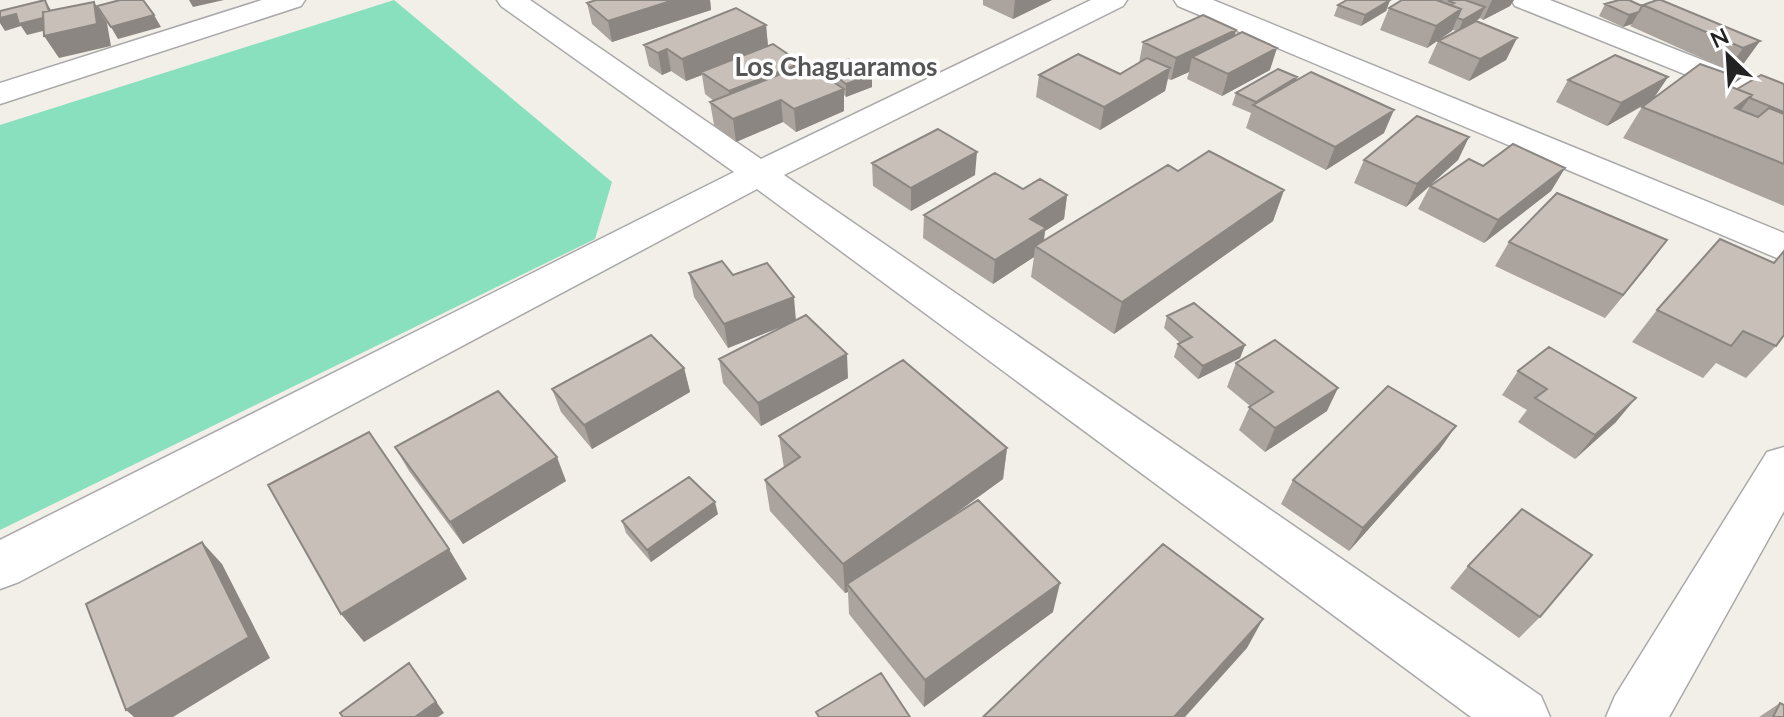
<svg xmlns="http://www.w3.org/2000/svg" width="1784" height="717" font-family="Lato,sans-serif">
  <rect width="100%" height="100%" fill="#f2efe9"/>
  <!-- pitch -->
  <path fill="#88e0be" d="M394 0 612 182 595 239 0 530V125Z"/>
  <g fill="none" stroke-linecap="round" stroke-linejoin="round">
    <!-- minor casing -->
    <g stroke="#a9a9a9" stroke-width="3">
      <path id="minor" d="M262 0H305L301 6 0 104V83Z
        M497 0H530L761 159 1091 0H1127L1123 6 784 175 1541 696 1550 717H1471L757 189 19 582 0 589V540L734 172 501 6Z
        M1174 0H1213L1784 233V261L1178 6Z
        M1511 0H1550L1784 92V114L1515 6Z
        M1784 447V511L1669 717H1606L1615 696 1767 452Z"/>
    </g>
    <!-- minor -->
    <use href="#minor" fill="#fff" fill-rule="evenodd"/>
  </g>
  <!-- wall -->
  <path fill="#aba49e" d="M596 0H710L711 10 612 42 592 24 587 3Z
    M983 0H1052L1013 19 983 5Z
    M1390 0 1386 11 1361 26 1334 16 1338 5Z
    M1402 0H1514L1510 6 1483 20 1480 18 1474 22 1517 38 1506 60 1469 81 1428 63 1438 41 1457 31 1452 30 1427 48 1380 30 1389 8Z
    M1605 4 1643 5 1760 41 1744 63 1728 70 1630 26 1632 24 1623 27 1599 16Z
    M766 25 768 46 801 63V66L824 76V68L872 87 846 97 844 95V111L796 132 783 122 736 142 714 125 710 102 714 101 705 94 702 75 686 81 671 71 662 75 649 66 644 45Z
    M1236 30 1235 36 1270 70 1222 96 1187 79 1189 72 1171 80 1168 79 1165 91 1100 130 1036 97 1039 75 1120 74 1139 63 1143 42Z
    M1297 77 1296 81 1384 133 1326 170 1246 128 1251 113 1232 105 1236 93Z
    M1668 77 1654 98 1733 88 1737 89 1784 84V206L1623 138 1642 107 1650 102 1607 126 1556 102 1568 80Z
    M1469 137 1458 160 1430 185 1483 166 1565 168 1551 191 1484 243 1418 209 1430 186 1406 207 1354 183 1364 160Z
    M872 163 975 175 911 211 873 186Z
    M1178 171 1284 190 1273 221 1114 334 1031 277 1034 257 993 284 923 238 924 215 1023 189 1067 195 1064 219 1045 231 1044 241Z
    M1720 239 1776 346 1746 378 1716 363 1703 378 1632 342 1657 310Z
    M1667 240 1605 318 1495 266 1509 242Z
    M689 273 733 275 796 320 848 378 761 426 723 383 719 359 785 325 728 348 694 297Z
    M1167 316 1245 345 1240 358 1198 379 1174 357 1178 344 1180 343 1164 328Z
    M1236 363 1327 411 1265 452 1239 430 1250 406 1227 387Z
    M684 368 690 392 592 449 561 412 552 389Z
    M1518 371 1616 422 1575 459 1518 422 1527 410 1502 395Z
    M779 436 1007 448 1003 479 937 527 1053 612 924 707 849 614 848 592 845 593 770 511 765 480 784 468Z
    M395 447 566 481 463 544 409 471Z
    M1440 449 1349 551 1281 504 1293 480Z
    M718 514 651 562 626 533 622 521Z
    M1468 566 1540 617 1519 638 1450 588Z
    M1780 703 1784 717H1759Z"/>
  <!-- shaded-wall -->
  <path fill="#8b8681" d="M45 0 52 12 59 27 27 35 21 26 5 31 0 23V18Z
    M189 0H224L193 7Z
    M674 0H710L711 10 612 42 608 21Z
    M1015 0H1052L1013 19Z
    M1390 0 1386 11 1361 26 1365 15Z
    M1492 0H1514L1510 6 1483 20Z
    M94 2 107 23 111 46 59 58 44 36Z
    M1485 7 1479 19 1458 32 1463 20Z
    M1461 9 1452 31 1427 48 1436 26Z
    M1639 12 1632 24 1623 27 1629 15Z
    M154 15 161 27 118 39 111 27Z
    M766 25 768 47 701 72 702 75 686 81 682 59Z
    M1236 30 1230 52 1192 57 1189 72 1171 80 1176 58Z
    M1517 38 1506 60 1469 81 1480 59Z
    M1760 41 1744 63 1728 70 1743 48Z
    M1277 48 1270 70 1222 96 1228 74Z
    M667 49 671 71 662 75 658 53Z
    M801 63 803 85 732 114 729 91Z
    M1170 68 1165 91 1100 130 1104 107Z
    M872 75V87L846 97V84Z
    M1297 77 1293 89 1254 106 1256 102Z
    M1668 77 1653 99 1607 126 1621 103Z
    M844 89V111L796 132 794 109Z
    M1752 95 1730 125 1713 139 1735 108Z
    M781 100 783 122 736 142 733 119Z
    M1394 110 1384 133 1326 170 1335 147Z
    M1469 137 1458 160 1406 207 1417 184Z
    M977 152 975 175 911 211V188Z
    M1565 168 1551 191 1484 243 1498 220Z
    M1284 190 1273 221 1114 334 1122 302Z
    M1067 195 1064 219 1045 231 1042 250 1035 246 1034 257 993 284 995 260 1030 219Z
    M1667 240 1650 263 1605 318 1623 295Z
    M794 297 796 321 728 348 724 324Z
    M1245 345 1240 358 1198 379 1203 366Z
    M847 354 848 378 761 426 758 403Z
    M684 368 690 392 592 449 584 425Z
    M1338 388 1327 411 1265 452 1275 428Z
    M1636 398 1616 422 1575 459 1595 435Z
    M1456 426 1440 449 1349 551 1363 528Z
    M1007 448 1003 479 851 589 847 584 848 592 845 593 843 564Z
    M557 457 566 481 463 544 450 522Z
    M715 502 718 514 651 562 647 550Z
    M202 542 222 564 270 658 173 717H134L126 710Z
    M449 549 467 579 364 642 341 614Z
    M1060 583 1053 612 924 707 925 680Z
    M1263 619 1247 648 1185 717H1174Z
    M418 675 444 713 438 717H415Z"/>
  <!-- building -->
  <path fill="#c7bfb8" stroke="#8b8681" stroke-width="2" d="M45 0 49 11 43 12V18L19 24 16 14 0 18V11Z
    M120 0H143L154 15 111 27 97 6Z
    M596 0H674L608 21 587 3Z
    M1347 0H1390L1365 15 1338 5Z
    M1402 0H1442L1439 1 1461 9 1436 26 1389 8Z
    M1450 0H1465L1485 7 1463 20 1457 18 1461 9 1450 5 1454 3 1449 1Z
    M1619 0H1629L1642 6 1639 12 1629 15 1605 4Z
    M1657 0H1661L1760 41 1743 48 1643 5Z
    M94 2 97 24 44 36 43 12Z
    M736 8 766 25 682 59 667 49 658 53 644 45Z
    M1203 15 1236 30 1176 58 1143 42Z
    M1476 21 1517 38 1480 59 1438 41Z
    M1242 32 1277 48 1228 74 1192 57Z
    M773 44 801 63 729 91 701 72Z
    M1078 54 1120 74 1147 58 1170 68 1104 107 1039 75Z
    M1615 55 1668 77 1621 103 1568 80Z
    M849 59 872 75 846 84 824 68Z
    M806 64 844 89 794 109 781 100 733 119 710 102Z
    M1700 64 1740 78 1729 86 1752 95 1735 108 1758 117 1769 108 1784 114V164L1642 107Z
    M1278 69 1297 77 1256 102 1236 93Z
    M1311 72 1394 110 1335 147 1253 105Z
    M1761 75 1784 84V112L1750 98 1752 95 1737 89Z
    M1417 116 1469 137 1417 184 1364 160Z
    M938 129 977 152 911 188 872 163Z
    M1513 144 1565 168 1498 220 1430 186 1469 159 1483 166Z
    M1209 151 1284 190 1122 302 1035 246 1168 165 1178 171Z
    M995 173 1023 189 1040 179 1067 195 1030 219 1046 228 995 260 924 215Z
    M1557 193 1667 240 1623 295 1509 242Z
    M1720 239 1774 263 1784 251V335L1776 346 1743 331 1731 346 1657 310Z
    M722 261 733 275 767 263 794 297 724 324 689 273Z
    M1194 303 1245 345 1203 366 1178 344 1192 337 1167 316Z
    M806 315 847 354 758 403 719 359Z
    M651 335 684 368 584 425 552 389Z
    M1275 340 1338 388 1275 428 1249 407 1273 392 1236 363Z
    M1549 347 1636 398 1595 435 1535 398 1547 389 1518 371Z
    M903 360 1007 448 843 564 765 480 800 457 779 436Z
    M1388 386 1456 426 1363 528 1293 480Z
    M498 391 557 457 450 522 395 447Z
    M369 432 449 549 341 614 268 485Z
    M689 477 715 502 647 550 622 521Z
    M978 500 1060 583 925 680 847 584Z
    M1522 509 1592 555 1540 617 1468 566Z
    M202 542 249 637 126 710 86 604Z
    M1163 544 1263 619 1174 717H983Z
    M409 663 436 702 415 717H343L340 713Z
    M881 673 910 717H819L816 712Z
    M1780 703 1784 705V717H1773Z"/>
  <g text-anchor="middle" dominant-baseline="central" stroke-width="7" stroke-linejoin="round" paint-order="stroke">
    <!-- far-district labels -->
    <g font-size="26" font-weight="bold" fill="#555" stroke="#fff">
      <text x="836" y="66">Los Chaguaramos</text>
    </g>
  </g>
  <!-- north arrow -->
  <g transform="translate(1728 56) rotate(335)" stroke="#ffffff" stroke-width="6" paint-order="stroke">
  <path d="M0-6L14 30L0 20L-14 30Z" fill="#222222"/>
  <text y="-12" font-size="22" font-weight="bold" text-anchor="middle" fill="#222222">N</text>
  </g>
</svg>
